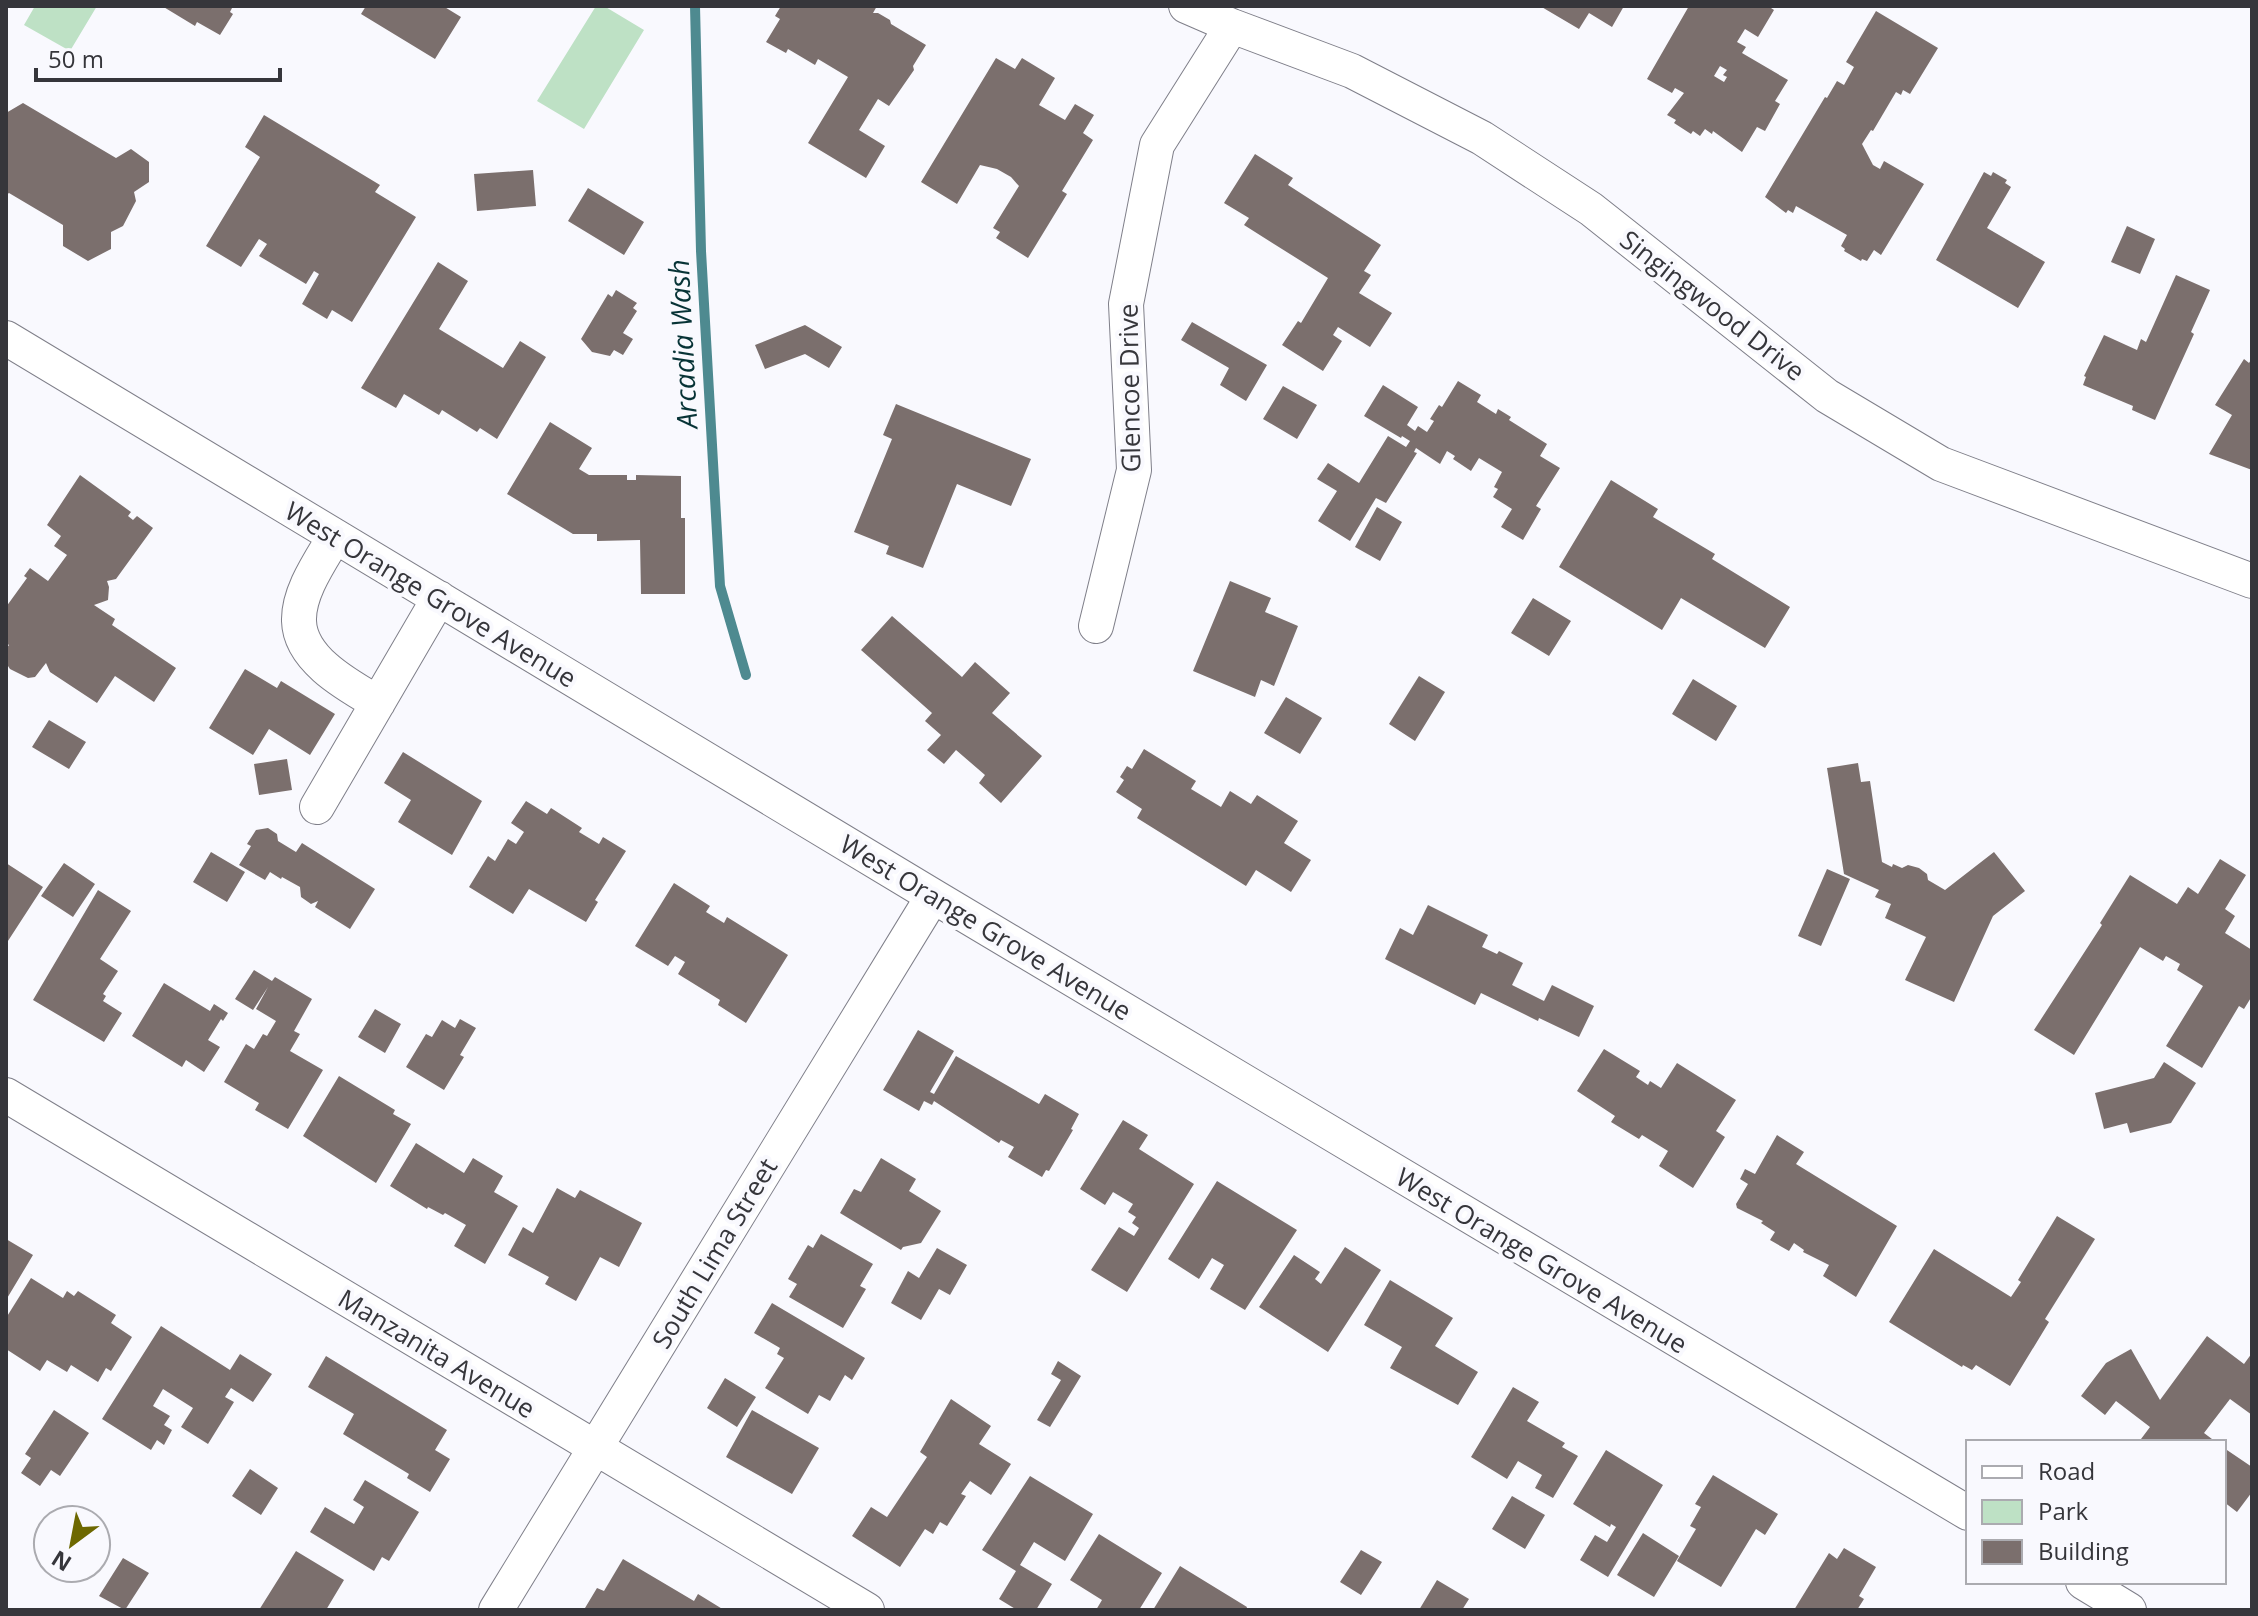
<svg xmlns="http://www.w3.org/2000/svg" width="2258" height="1616" font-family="'Open Sans',sans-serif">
  <rect width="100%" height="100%" fill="#f9f9fe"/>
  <!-- green -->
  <path fill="#bee1c5" d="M35 6H97L70 51 24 25Z
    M596 6H604L644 30 584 129 537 101Z"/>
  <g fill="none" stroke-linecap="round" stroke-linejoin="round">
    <!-- stream -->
    <path stroke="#4e8a90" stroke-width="10" d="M695 6 701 251 720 586 746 675"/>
  </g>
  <!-- building -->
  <path fill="#7b6f6d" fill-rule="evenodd" d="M162 6H228L232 8 230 12 233 14 220 35 197 22 195 26Z
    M366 6H443L461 17 435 59 361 14Z
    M781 6H877L873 13H878L890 20 891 24 926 45 913 66 914 70 889 106 878 99 859 130 885 146 866 178 808 143 848 77 818 59 815 65 788 49 786 53 766 42 780 19 775 16Z
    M1540 6H1624L1612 27 1589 13 1579 29Z
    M1689 6H1768L1774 10 1758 37 1745 29 1737 42 1746 47 1742 53 1788 80 1775 101 1780 104 1765 131 1757 127 1742 152 1713 131 1712 134 1705 129 1700 136 1693 131 1691 134 1674 123 1676 120 1667 115 1684 93 1675 88 1672 93 1647 79ZM1720 66 1727 70 1723 75 1727 77 1724 82 1714 76Z
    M1876 11 1938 48 1910 94 1903 90 1901 95 1896 92 1873 131 1871 130 1862 144 1873 165 1880 169 1884 161 1924 184 1881 255 1874 250 1867 261 1862 259 1861 261 1844 251 1845 249 1841 246 1847 235 1796 206 1793 213 1788 210 1786 213 1765 197 1825 97 1827 98 1837 81 1844 85 1854 67 1846 62Z
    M996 58 1015 69 1022 58 1055 78 1039 105 1065 120 1075 104 1094 115 1083 133 1093 140 1062 191 1067 194 1028 258 996 238 1000 232 993 228 1019 186 1011 177 997 169 980 165 957 204 921 182Z
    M23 103 116 158 131 149 149 162V182L134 192 136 201 123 226 111 232V249L88 261 63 246V225L9 193 6 195V113Z
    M264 115 380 185 375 192 416 217 352 322 332 310 327 319 302 304 319 274 314 271 306 284 259 256 267 244 259 239 241 267 206 246 260 157 245 147Z
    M1255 154 1293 178 1288 185 1381 245 1364 271 1371 275 1359 293 1392 313 1370 347 1338 327 1333 335 1342 341 1323 371 1282 345 1298 321 1301 323 1328 278 1244 225 1249 218 1224 203Z
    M533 170 536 206 477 211 474 174Z
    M1984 172 1991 176 1993 172 2007 180 2005 183 2011 187 1987 228 2045 262 2018 308 1936 260Z
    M588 188 644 222 624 255 568 221Z
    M2127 226 2155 239 2140 274 2111 262Z
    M438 262 468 281 439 329 503 368 520 341 546 357 497 439 480 428 477 432 442 410 439 415 404 394 396 408 361 388Z
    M2176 275 2210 290 2191 332 2194 334 2155 420 2132 410 2133 406 2083 385 2086 377 2084 376 2104 335 2137 350 2141 339 2146 342Z
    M616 290 637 303 633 308 637 311 623 333 633 339 623 355 614 350 610 356 592 352 581 339 608 294 612 297Z
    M1192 322 1267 365 1246 401 1220 385 1229 368 1181 340Z
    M805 325 842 347 829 368 805 354 765 369 755 345Z
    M2252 358V470L2209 454 2232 415 2215 405 2244 359 2249 363Z
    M1458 381 1481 395 1477 402 1496 414 1498 409 1511 417 1509 420 1547 444 1540 456 1560 468 1536 506 1541 509 1523 540 1501 527 1512 509 1493 497 1498 489 1494 487 1502 472 1479 458 1471 471 1453 459 1455 456 1447 451 1440 464 1416 448 1414 452 1417 453 1386 503 1376 498 1350 541 1318 521 1337 491 1317 479 1328 463 1359 483 1388 436 1406 447 1410 441 1402 436 1401 438 1364 416 1383 385 1418 407 1407 425 1415 431 1418 426 1427 432 1434 421 1430 419 1439 405 1442 407Z
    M1283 386 1317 405 1297 439 1263 419Z
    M896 404 1031 459 1011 506 957 484 923 568 886 554 889 546 854 532 892 439 883 435Z
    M550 422 592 448 579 469 589 475H627V480H636V475L681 476V518H685V594H641L640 540 597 541V534H573L507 494Z
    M80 475 131 512 128 516 133 520 137 516 153 528 116 579 107 581 109 587 108 600 94 605 115 619 112 625 176 668 154 702 115 676 97 703 50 672 46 663 35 677 28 678 10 669 6 663V649L9 645 6 643V607L27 578 24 576 30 568 48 581 67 555 54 546 61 536 47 525Z
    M1611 480 1658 509 1653 517 1715 554 1712 559 1790 607 1765 648 1681 598 1662 630 1559 567Z
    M1377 507 1402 522 1380 561 1355 547Z
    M1230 581 1271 598 1265 612 1298 626 1274 686 1261 680 1255 697 1193 671Z
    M1533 598 1571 621 1549 656 1511 633Z
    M892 616 962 677 975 662 1010 693 992 713 1042 756 1001 803 979 783 985 775 956 750 944 764 927 750 941 735 925 721 932 713 861 650Z
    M245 669 277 688 281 681 335 714 310 755 269 729 253 755 209 728Z
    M1419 676 1445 692 1415 741 1389 724Z
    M1693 679 1737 706 1716 741 1672 714Z
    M1286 697 1322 718 1300 754 1264 733Z
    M49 720 86 742 69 769 32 747Z
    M1144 749 1196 781 1191 789 1221 807 1230 791 1251 804 1257 795 1298 821 1284 843 1311 860 1291 892 1256 870 1246 886 1137 818 1142 809 1116 792 1124 780 1120 777 1127 766 1132 769Z
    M403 752 482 801 452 855 398 822 411 800 384 783Z
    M287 759 292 790 259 795 254 764Z
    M1858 763 1861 782 1870 781 1882 862 1892 867 1893 864 1902 868 1908 865 1919 868 1927 874 1928 880 1945 890 1994 852 2025 891 1993 916 1954 1002 1905 980 1926 937 1885 918 1891 904 1875 897 1879 890 1844 874 1827 768Z
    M526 801 547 814 551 808 582 828 579 832 599 844 603 837 626 851 595 900 598 902 586 922 529 889 513 914 469 887 488 856 495 861 508 839 516 844 524 832 511 823Z
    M268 828 277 834 278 841 296 852 302 843 375 889 350 929 315 907 318 901 311 904 301 897 300 887 282 877 281 879 270 872 265 880 239 865 251 846 247 844 256 830Z
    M211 852 245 872 227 902 193 882Z
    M2220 859 2246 875 2225 909 2235 916 2225 933 2252 950V996L2244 1009 2239 1006 2202 1068 2166 1046 2203 986 2177 970 2180 964 2166 956 2163 961 2140 947 2074 1055 2034 1030 2102 925 2100 923 2130 875 2177 904 2188 887 2198 894Z
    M6 863 43 887 6 944Z
    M64 863 95 884 73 917 41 896Z
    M1827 869 1850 879 1821 946 1798 936Z
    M674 883 710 906 706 912 724 923 727 917 788 955 746 1023 718 1005 720 1000 678 974 685 962 675 956 668 966 635 946Z
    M98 890 131 911 100 959 118 971 103 994 106 996 103 1001 122 1013 104 1042 33 1000Z
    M1428 905 1488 935 1482 947 1497 954 1499 951 1523 963 1512 985 1544 1001 1552 985 1594 1006 1579 1037 1539 1018 1538 1021 1481 993 1475 1005 1385 959 1400 928 1413 935Z
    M254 970 272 981 275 977 312 999 294 1031 300 1034 290 1051 323 1070 288 1129 255 1110 259 1103 224 1082 246 1044 254 1049 263 1034 267 1036 276 1021 256 1009 268 987 253 1010 235 999Z
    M164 983 210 1011 214 1004 228 1013 223 1021 221 1019 208 1040 220 1047 204 1072 186 1060 182 1067 132 1036Z
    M375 1009 401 1024 385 1053 358 1037Z
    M460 1019 476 1028 460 1055 464 1057 444 1090 406 1067 426 1034 432 1037 442 1020 455 1028Z
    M918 1030 954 1051 930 1092 934 1094 956 1056 1039 1104 1045 1094 1079 1114 1071 1129 1073 1130 1049 1171 1046 1170 1042 1177 1008 1157 1014 1147 1001 1140 999 1143 934 1101 932 1105 924 1101 919 1111 883 1090Z
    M1604 1049 1640 1071 1636 1077 1648 1085 1650 1081 1661 1088 1677 1063 1736 1100 1716 1131 1725 1137 1693 1188 1659 1166 1668 1151 1642 1135 1639 1139 1611 1122 1615 1116 1577 1091Z
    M2164 1062 2196 1083 2171 1123 2130 1133 2127 1123 2104 1129 2095 1093 2154 1078Z
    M339 1076 395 1110 393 1114 411 1124 376 1183 303 1136Z
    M1123 1120 1148 1135 1139 1149 1194 1184 1127 1292 1091 1270 1119 1227 1134 1236 1139 1228 1132 1223 1136 1217 1128 1212 1133 1204 1113 1192 1105 1205 1080 1189Z
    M1777 1135 1804 1152 1796 1164 1897 1226 1856 1297 1823 1276 1829 1265 1803 1252 1804 1250 1794 1243 1789 1251 1770 1240 1775 1232 1761 1223 1763 1221 1737 1208 1736 1204 1748 1184 1740 1179 1745 1169 1755 1174Z
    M416 1143 464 1173 473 1158 503 1176 494 1192 518 1206 485 1264 454 1246 466 1225 445 1213 443 1215 428 1207 427 1209 390 1186Z
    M881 1158 916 1179 909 1191 941 1211 921 1243 903 1247 901 1250 840 1213 854 1189 861 1192Z
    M1217 1181 1297 1230 1245 1310 1210 1289 1224 1265 1212 1258 1199 1279 1168 1259Z
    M557 1188 575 1198 580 1190 642 1223 619 1267 600 1257 576 1301 545 1284 549 1277 508 1255 523 1227 533 1233Z
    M2057 1216 2095 1239 2045 1319 2049 1322 2010 1386 1976 1365 1972 1370 1963 1365 1962 1367 1889 1322 1934 1249 2011 1297 2021 1282 2018 1280Z
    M821 1234 873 1264 860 1286 866 1289 843 1328 789 1297 797 1284 788 1279 808 1245 813 1248Z
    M6 1239 33 1255 6 1300Z
    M1345 1247 1381 1270 1328 1352 1259 1307 1294 1255 1320 1272 1315 1279 1321 1284Z
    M937 1248 967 1265 950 1295 939 1289 921 1320 891 1303 908 1271 919 1278Z
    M31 1278 63 1298 67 1291 74 1296 78 1291 116 1315 111 1323 132 1337 111 1371 106 1368 98 1382 71 1365 67 1372 47 1360 40 1371 6 1349V1318Z
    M1390 1280 1453 1318 1435 1346 1478 1372 1458 1405 1390 1368 1402 1347 1364 1325Z
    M772 1303 865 1358 852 1380 845 1375 830 1401 819 1395 808 1414 765 1388 784 1358 777 1354 780 1348 754 1333Z
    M161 1326 230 1370 240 1354 272 1374 253 1402 231 1388 225 1397 234 1402 208 1444 181 1427 193 1408 163 1389 153 1406 170 1416 164 1425 172 1430 164 1445 157 1440 151 1450 102 1419Z
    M2207 1336 2244 1364 2252 1353V1415L2230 1399 2204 1433 2216 1442H2144L2141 1439 2150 1427 2116 1401 2105 1415 2081 1396 2106 1363 2131 1349 2160 1400Z
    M326 1356 447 1430 435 1450 450 1459 430 1492 407 1478 409 1474 343 1434 354 1414 308 1387Z
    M1058 1361 1081 1376 1050 1427 1037 1420 1061 1380 1051 1374Z
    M725 1378 756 1397 737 1427 707 1408Z
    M1513 1387 1539 1402 1527 1421 1565 1443 1562 1447 1578 1456 1553 1498 1535 1488 1542 1475 1518 1461 1507 1479 1471 1457Z
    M951 1399 991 1426 979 1444 1011 1464 991 1495 970 1481 961 1494 966 1496 947 1526 940 1522 933 1534 925 1529 900 1567 852 1536 871 1507 887 1517 927 1457 920 1452Z
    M54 1410 89 1433 60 1476 51 1470 40 1486 21 1473 31 1458 25 1454Z
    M752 1410 819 1448 792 1494 726 1457Z
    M2224 1448 2252 1467V1492L2237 1512 2224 1502Z
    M1606 1450 1663 1485 1608 1577 1580 1560 1595 1535 1607 1542 1616 1527 1611 1524 1610 1527 1573 1504Z
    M250 1469 278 1488 261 1515 232 1496Z
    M1713 1475 1778 1514 1765 1535 1756 1529 1721 1587 1677 1561 1696 1529 1690 1526 1701 1507 1695 1504Z
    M1030 1476 1093 1514 1065 1561 1034 1542 1020 1565 1052 1584 1036 1610H1017L999 1599 1016 1571 982 1550Z
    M365 1480 419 1512 389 1561 382 1557 374 1571 310 1532 325 1507 354 1524 364 1507 353 1500Z
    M1512 1496 1545 1515 1525 1549 1492 1529Z
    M1643 1533 1679 1556 1654 1597 1617 1575Z
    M1099 1534 1162 1573 1139 1610H1096L1102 1600 1070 1580Z
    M1844 1548 1876 1567 1859 1596 1864 1599 1857 1610H1794L1829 1553 1837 1559Z
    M1361 1550 1382 1562 1361 1595 1340 1582Z
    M296 1551 344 1580 326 1610H259Z
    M123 1558 149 1573 125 1610 99 1596Z
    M623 1559 694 1601 698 1594 724 1610 585 1608 597 1588 604 1591Z
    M1180 1566 1247 1607 1246 1610H1153Z
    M1437 1580 1469 1599 1462 1610H1419Z"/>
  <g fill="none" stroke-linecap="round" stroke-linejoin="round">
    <!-- minor casing -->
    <g stroke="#7f7f89" stroke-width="36">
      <path id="minor" d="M1186 6 1232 26 1352 71 1482 138 1591 209 1827 396 1941 464 2252 581
        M6 338 933 896 1968 1513
        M335 536C321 560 298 592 299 621 300 660 349 686 378 703
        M1096 626 1134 470 1126 304 1157 145 1232 26
        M317 807 439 598
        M6 1095 867 1610
        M2083 1582 2129 1610
        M496 1610 933 896"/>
    </g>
    <!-- minor -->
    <use href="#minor" stroke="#fff" stroke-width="34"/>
  </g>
  <g text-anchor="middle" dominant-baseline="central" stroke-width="8" stroke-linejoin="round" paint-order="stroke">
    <!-- street labels -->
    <g font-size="26" fill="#36363b" stroke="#f9f9fe">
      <text transform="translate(1713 305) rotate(38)">Singingwood Drive</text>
      <text transform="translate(1129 388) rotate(-91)">Glencoe Drive</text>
      <text transform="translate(431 594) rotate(31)">West Orange Grove Avenue</text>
      <text transform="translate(986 927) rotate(31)">West Orange Grove Avenue</text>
      <text transform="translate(714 1253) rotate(-59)">South Lima Street</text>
      <text transform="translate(1542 1260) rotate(31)">West Orange Grove Avenue</text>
      <text transform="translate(437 1353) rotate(31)">Manzanita Avenue</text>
    </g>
    <!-- water labels -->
    <g font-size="28" font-style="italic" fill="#073336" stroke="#f9f9fe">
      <text transform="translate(682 344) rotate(-93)">Arcadia Wash</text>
    </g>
  </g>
  <!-- border -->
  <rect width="2258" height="1616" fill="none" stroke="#36363b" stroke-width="16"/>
  <!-- legend -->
  <rect x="1966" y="1440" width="260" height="144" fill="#f9f9fe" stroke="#ababb0" stroke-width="2"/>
  <rect x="1982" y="1466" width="40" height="12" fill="#ffffff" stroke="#ababb0" stroke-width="2"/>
  <text x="2038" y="1480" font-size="24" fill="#36363b">Road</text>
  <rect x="1982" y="1500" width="40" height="24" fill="#bee1c5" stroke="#ababb0" stroke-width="2"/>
  <text x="2038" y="1520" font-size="24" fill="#36363b">Park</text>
  <rect x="1982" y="1540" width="40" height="24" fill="#7b6f6d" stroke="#ababb0" stroke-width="2"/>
  <text x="2038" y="1560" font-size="24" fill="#36363b">Building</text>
  <!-- north arrow -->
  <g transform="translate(72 1544) rotate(212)"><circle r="38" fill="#f9f9fe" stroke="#ababb0" stroke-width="2"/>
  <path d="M0-6L14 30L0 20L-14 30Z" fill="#6d6800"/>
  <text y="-12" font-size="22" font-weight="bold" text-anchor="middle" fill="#36363b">N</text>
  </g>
  <!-- scale -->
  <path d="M36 68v12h244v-12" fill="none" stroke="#36363b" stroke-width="4"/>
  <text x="48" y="68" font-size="24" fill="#36363b" stroke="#f9f9fe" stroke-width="6" paint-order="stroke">50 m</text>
</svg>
